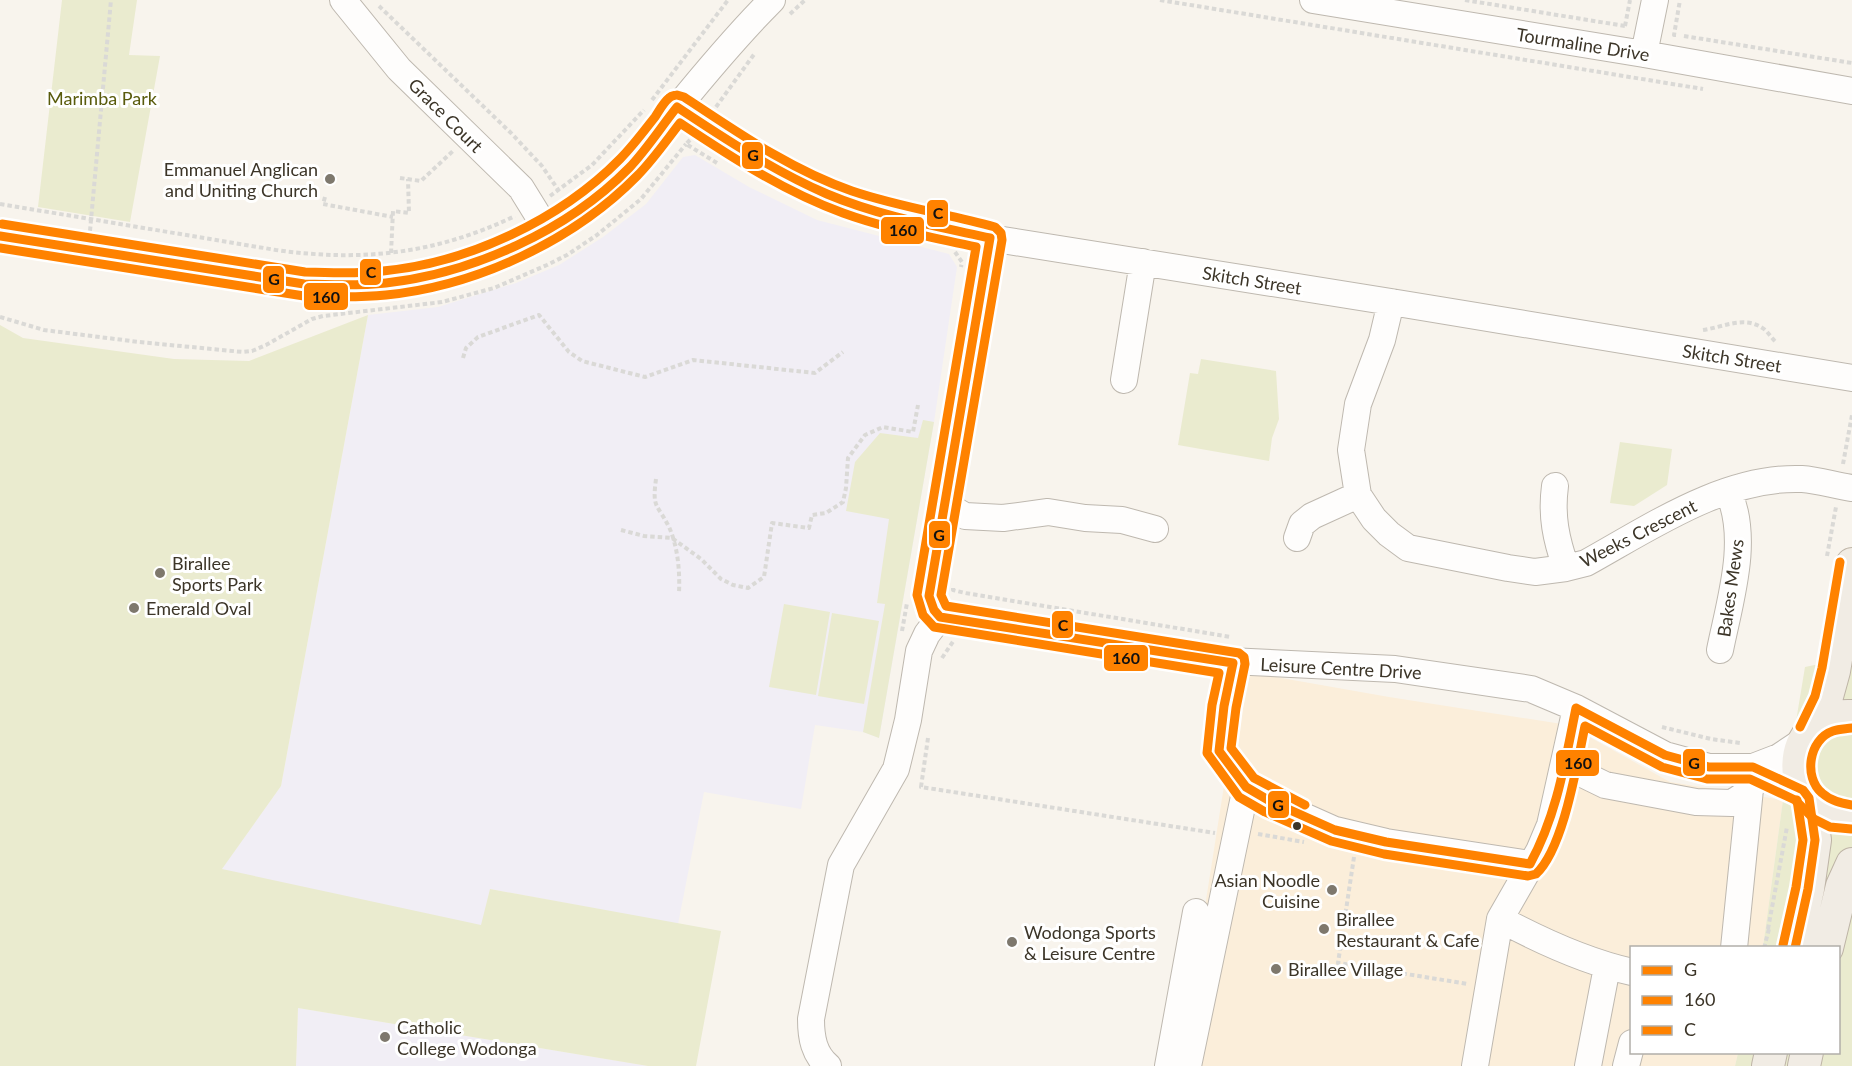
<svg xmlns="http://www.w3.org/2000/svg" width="1852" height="1066" font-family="Lato,sans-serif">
  <rect width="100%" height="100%" fill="#f8f4ed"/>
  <!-- built -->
  <path fill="#fbeeda" d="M1242 671 1389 697 1568 725 1670 782 1783 800 1763 947 1632 948V1052L1738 1053 1735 1066H1180Z"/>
  <!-- education -->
  <path fill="#f1eef5" d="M695 155 749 187 817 220 949 254 957 267 934 422 879 738 863 732 815 725 801 809 704 792 678 924 490 889 482 926 221 870 281 786 368 315 438 307 516 283 559 265 603 237 646 204 683 157Z
    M298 1008 648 1066H296Z"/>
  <!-- green -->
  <path fill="#eaebcf" d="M62 0H137L129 55 160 56 130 222 38 207Z
    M368 315 281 786 222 869 481 925 490 889 721 931 696 1066H648L298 1008 296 1066H0V325L23 338 174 359 249 361Z
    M1201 359 1276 371 1279 419 1272 438 1269 461 1178 445 1190 373 1198 374Z
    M923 420 934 422 879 738 863 732 885 604 877 603 889 519 846 511 855 462 880 433 918 438Z
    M1620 442 1672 449 1667 485 1634 506 1610 503Z
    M784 604 830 612 816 695 769 687Z
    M832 613 879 621 864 704 818 696Z
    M1852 657V1066H1735L1738 1053 1838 1052V948L1763 947 1783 800 1805 667Z"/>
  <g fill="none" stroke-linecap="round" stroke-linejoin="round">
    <!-- minor casing -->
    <g stroke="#beb8af" stroke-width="28">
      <path id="minor" d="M343 0 399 69 521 188 547 230
        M1313 0 1644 54 1852 91
        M1644 54 1655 0
        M677 107 744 152 828 194 882 213 990 238 1391 302 1852 378
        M0 236 304 284C422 295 547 251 631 166 647 149 661 127 676 109 707 71 738 34 772 0
        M990 238 929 596 934 610 940 617 1208 660 1395 669 1531 689 1576 708 1665 755 1709 767H1753L1779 757 1806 739
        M1391 302 1382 340 1358 404 1351 450 1358 495 1374 519 1389 534 1408 548 1508 568 1535 572 1566 568 1586 563C1651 527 1725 476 1802 479 1819 480 1836 486 1852 488
        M1124 380 1143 262
        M1555 486C1551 516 1556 539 1566 568
        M946 505 965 516 1003 518 1048 512 1085 518 1122 520 1155 529
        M1297 538 1302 524 1312 516 1358 495
        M1720 650C1730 600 1750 539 1728 491
        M1233 663 1224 706 1219 751 1246 787 1270 801 1335 830 1386 842 1530 864
        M1564 765 1605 785 1696 802 1732 803 1750 791
        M1753 767 1803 790
        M1500 919C1541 941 1587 962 1632 972
        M1734 948 1751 779
        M828 1066C814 1054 811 1038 811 1019L841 865 896 769 908 720 919 651 927 634 940 617
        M1168 1066 1196 912
        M1188 1066 1246 787
        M1475 1066 1500 919 1539 851 1550 825 1576 708
        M1588 1066 1607 967
        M1626 1066 1632 1043"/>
    </g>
    <!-- major casing -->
    <g stroke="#beb4a6" stroke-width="34">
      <path id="major" d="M1852 716C1782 712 1779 817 1852 817
        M1811 732 1826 700 1834 671 1852 564
        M1795 948 1808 889 1815 840 1809 798
        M1827 948 1842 886 1852 864
        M1768 1066 1771 1052
        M1804 1066 1807 1052"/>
    </g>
    <!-- path -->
    <path stroke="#dad9d6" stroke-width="4" stroke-dasharray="4.5 3" stroke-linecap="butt" d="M1160 0 1703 89
      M1465 0 1625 26
      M379 6 511 133 542 166 559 191
      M790 14 805 0
      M1625 26 1630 0
      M1676 35H1674L1680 0
      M1684 36 1852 63
      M652 100 728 0
      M716 107 755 53
      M690 140 686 144 717 163
      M400 178 421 181 423 179 454 150
      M550 196 592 165 644 110
      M325 197 323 204 393 217
      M0 204 276 250C362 262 436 254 515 216
      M90 231 111 0
      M955 252 962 262 961 267
      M391 253 393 211 409 213 408 179
      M0 317 44 330 139 342 243 352 252 351 266 345 312 319 323 316 442 302 494 288 547 265 567 255 597 235 641 199 686 144
      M1703 330C1724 327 1745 315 1764 329 1769 333 1772 339 1777 343
      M463 358 466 348 478 337 539 315 569 352 582 361 645 377 693 360 815 373 843 352
      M1843 464 1852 415
      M656 479C652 509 657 503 669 527 678 547 680 572 679 593
      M621 530 644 536 672 538 701 559 721 579 733 585 748 588 764 577 772 523 809 528 812 515 826 513 843 502 846 488 848 458 865 435 883 427 913 432 918 405
      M1827 556 1836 507
      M953 588V590L965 593 1231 637
      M902 631 907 603
      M942 658 954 640
      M1662 727 1711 739 1740 743
      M928 738 921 787 1215 833
      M1258 834 1304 842
      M1354 857 1338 963 1468 984
      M1768 929 1787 827
      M1764 948 1769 929"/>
    <!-- minor -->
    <use href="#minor" stroke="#fefdfc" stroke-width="26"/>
    <!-- major -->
    <use href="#major" stroke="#f1ece4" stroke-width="32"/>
    <!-- bus-1 casing -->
    <g stroke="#fff" stroke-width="14">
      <path id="bus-1" d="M0 236 304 284C331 285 359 286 386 283 473 273 567 231 629 168 647 149 661 127 677 107 725 139 774 171 827 194 879 216 935 226 990 238L929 596 934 610 940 617 1233 663 1224 706 1219 751 1246 787 1270 801 1335 830 1386 842 1530 864C1557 815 1565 762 1576 708L1665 755 1709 767H1753L1803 790 1809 798 1815 840 1808 889 1795 948"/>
    </g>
    <!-- bus-2 casing -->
    <g stroke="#fff" stroke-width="14">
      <path id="bus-2" d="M0 248 304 296C331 297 358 298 386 295 476 286 573 241 637 176 653 160 666 141 680 123 731 157 785 192 843 213 887 229 932 237 976 247L917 595 923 615 934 627 1219 673 1212 705 1207 753 1239 797 1265 812 1331 841 1384 854 1528 876 1536 874C1564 848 1577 763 1585 726L1662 767 1707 779H1750L1795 800 1814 819 1830 827 1851 829"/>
    </g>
    <!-- bus-3 casing -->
    <g stroke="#fff" stroke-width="14">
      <path id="bus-3" d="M2 224 305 272C331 273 357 274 383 271 468 263 560 220 620 159 633 146 644 131 655 117 659 111 663 103 669 98 672 95 673 96 677 95L684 97C737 132 791 170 852 191 899 207 948 214 995 227L1001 233 1002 240 941 595 946 606 1239 653 1244 657 1245 664 1236 708 1231 748 1254 778 1305 805
        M1800 727 1815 696 1822 668 1840 562
        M1852 728C1846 729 1839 729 1833 731 1809 739 1803 777 1822 793 1831 801 1841 803 1852 805
        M1783 945 1796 887 1803 840 1797 800"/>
    </g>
    <!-- bus-1 -->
    <use href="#bus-1" stroke="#ff8200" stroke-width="9"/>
    <!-- bus-2 -->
    <use href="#bus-2" stroke="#ff8200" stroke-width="9"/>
    <!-- bus-3 -->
    <use href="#bus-3" stroke="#ff8200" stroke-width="9"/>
  </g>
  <!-- markers -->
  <g fill="#7e786d" stroke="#fff" stroke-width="2">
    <circle cx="330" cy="179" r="6"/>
    <circle cx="160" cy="573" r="6"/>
    <circle cx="134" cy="608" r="6"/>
    <circle cx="1332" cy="890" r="6"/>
    <circle cx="1324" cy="929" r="6"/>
    <circle cx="1012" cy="942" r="6"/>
    <circle cx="1276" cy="969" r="6"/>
    <circle cx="385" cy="1037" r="6"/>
  </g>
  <circle fill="#3c3528" stroke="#fff" stroke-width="2" cx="1297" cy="826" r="5"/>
  <g text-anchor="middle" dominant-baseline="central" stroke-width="6" stroke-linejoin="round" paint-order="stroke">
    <!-- street labels -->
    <g font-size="18" fill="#3c3528" stroke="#fff">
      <text transform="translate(1583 44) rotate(9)">Tourmaline Drive</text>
      <text transform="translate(446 115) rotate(45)">Grace Court</text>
      <text transform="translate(1252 280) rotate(9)">Skitch Street</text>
      <text transform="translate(1732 358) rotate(9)">Skitch Street</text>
      <text transform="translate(1638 533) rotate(-27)">Weeks Crescent</text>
      <text transform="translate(1730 588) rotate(-82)">Bakes Mews</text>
      <text transform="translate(1341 668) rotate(3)">Leisure Centre Drive</text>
    </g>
    <!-- park labels -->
    <g font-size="18" fill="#595b0c" stroke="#fff">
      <text x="102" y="98">Marimba Park</text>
    </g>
    <!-- poi labels -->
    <g font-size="18" fill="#3c3528" stroke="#fff" text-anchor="start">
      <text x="318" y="169" text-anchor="end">Emmanuel Anglican<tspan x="318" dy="21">and Uniting Church</tspan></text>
      <text x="172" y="563">Birallee<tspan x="172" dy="21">Sports Park</tspan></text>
      <text x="146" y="608">Emerald Oval</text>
      <text x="1320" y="880" text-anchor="end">Asian Noodle<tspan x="1320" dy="21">Cuisine</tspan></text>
      <text x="1336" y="919">Birallee<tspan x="1336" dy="21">Restaurant &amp; Cafe</tspan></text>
      <text x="1024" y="932">Wodonga Sports<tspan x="1024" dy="21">&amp; Leisure Centre</tspan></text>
      <text x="1288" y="969">Birallee Village</text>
      <text x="397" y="1027">Catholic<tspan x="397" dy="21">College Wodonga</tspan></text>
    </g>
  </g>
  <g stroke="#fff" stroke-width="2">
    <rect x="741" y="141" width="23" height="29" rx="6" fill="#ff8200"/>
    <rect x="926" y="199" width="23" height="29" rx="6" fill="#ff8200"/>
    <rect x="880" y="216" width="45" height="29" rx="6" fill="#ff8200"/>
    <rect x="359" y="258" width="23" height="28" rx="6" fill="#ff8200"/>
    <rect x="262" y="265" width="23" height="29" rx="6" fill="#ff8200"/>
    <rect x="303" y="282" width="46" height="29" rx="6" fill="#ff8200"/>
    <rect x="928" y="520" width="23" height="29" rx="6" fill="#ff8200"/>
    <rect x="1051" y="610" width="23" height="29" rx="6" fill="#ff8200"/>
    <rect x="1103" y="644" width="46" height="28" rx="6" fill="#ff8200"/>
    <rect x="1682" y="748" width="24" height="29" rx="6" fill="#ff8200"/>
    <rect x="1555" y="749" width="45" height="28" rx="6" fill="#ff8200"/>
    <rect x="1267" y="790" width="23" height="29" rx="6" fill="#ff8200"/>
  </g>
  <g font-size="16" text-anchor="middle" font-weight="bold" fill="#111">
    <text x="753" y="161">G</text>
    <text x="938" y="219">C</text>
    <text x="903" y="236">160</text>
    <text x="371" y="278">C</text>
    <text x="274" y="285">G</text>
    <text x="326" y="303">160</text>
    <text x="939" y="541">G</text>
    <text x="1063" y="631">C</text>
    <text x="1126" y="664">160</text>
    <text x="1694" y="769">G</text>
    <text x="1578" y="769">160</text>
    <text x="1278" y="811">G</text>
  </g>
  <!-- legend -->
  <rect x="1630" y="946" width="210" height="108" fill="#ffffff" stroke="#b1aea9" stroke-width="1.5"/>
  <rect x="1642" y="966" width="30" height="9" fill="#ff8200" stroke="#b1aea9" stroke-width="1.5"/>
  <text x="1684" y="976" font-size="18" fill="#3c3528">G</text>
  <rect x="1642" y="996" width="30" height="9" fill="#ff8200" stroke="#b1aea9" stroke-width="1.5"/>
  <text x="1684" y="1006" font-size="18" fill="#3c3528">160</text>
  <rect x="1642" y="1026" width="30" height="9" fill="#ff8200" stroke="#b1aea9" stroke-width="1.5"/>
  <text x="1684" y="1036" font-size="18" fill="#3c3528">C</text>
</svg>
